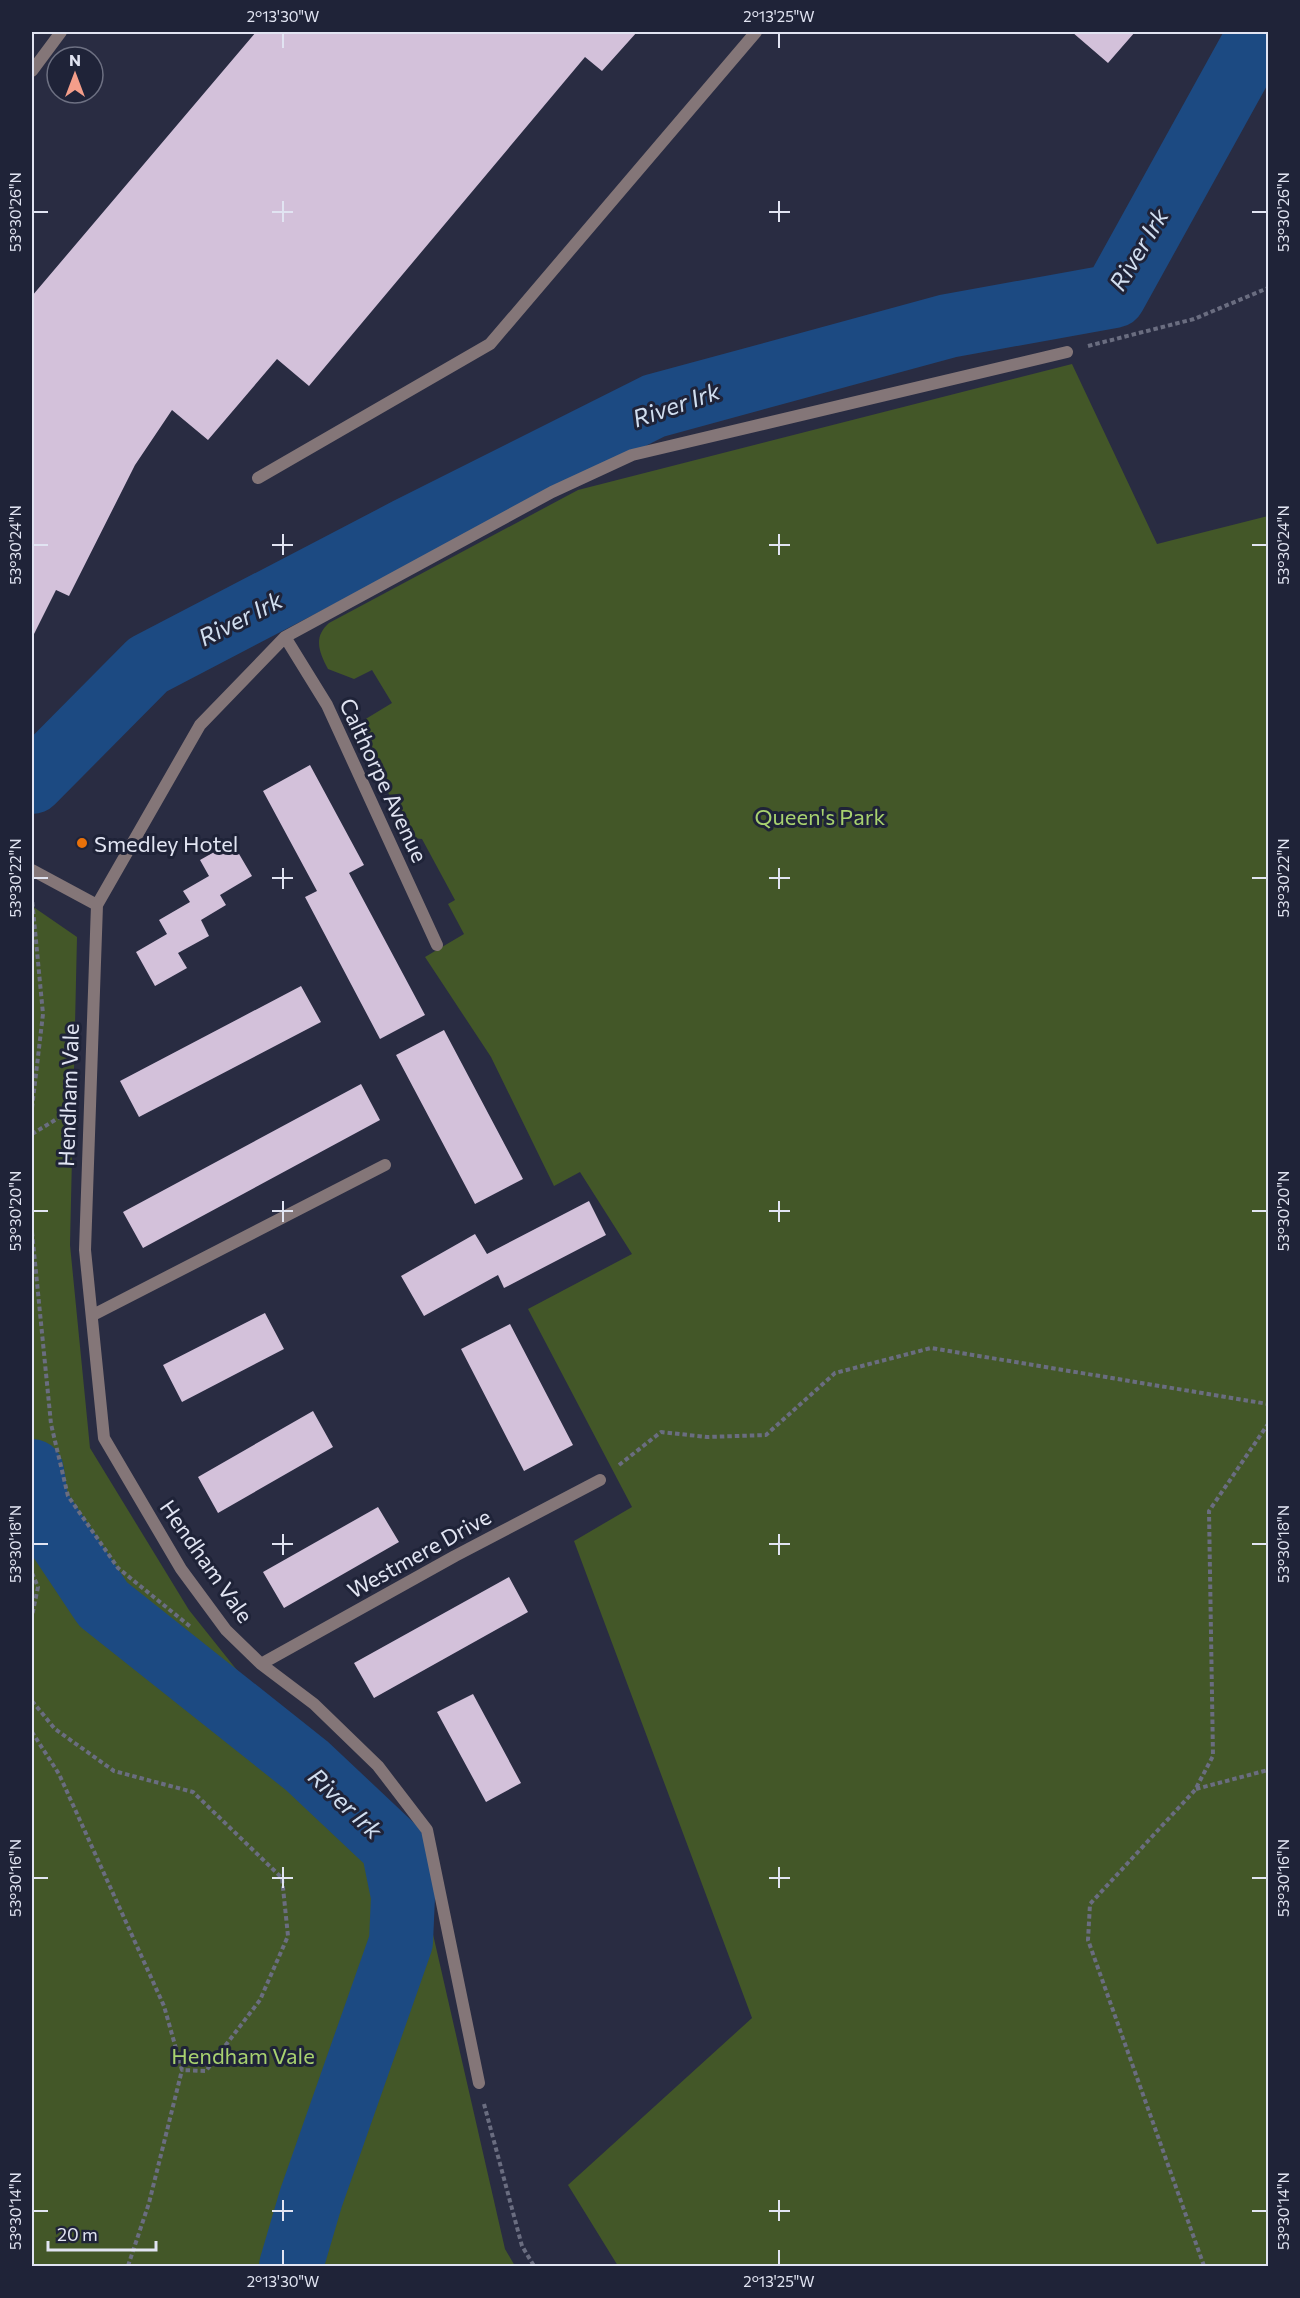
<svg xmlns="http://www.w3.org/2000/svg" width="1300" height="2298" font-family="Commissioner,sans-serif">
  <rect width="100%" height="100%" fill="#292c42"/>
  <!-- green -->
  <path fill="#435728" d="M1072 364 1157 544 1268 516V2266H618L568 2185 752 2018 574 1541 632 1507 528 1309 632 1254 580 1172 554 1186 491 1057 425 957 464 934 448 904 455 900 422 839 412 838 360 739 364 720 392 703 372 670 354 679 328 669C319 652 313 637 329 623L578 490Z
    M32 906 77 937 70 1245 90 1448 189 1610 427 1908 505 2249 515 2266H32Z"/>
  <!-- water -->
  <path fill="#1c4a82" stroke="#5778a4" stroke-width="1.5" d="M84 695 105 720 32 809V757Z"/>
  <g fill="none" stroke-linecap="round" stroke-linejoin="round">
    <!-- river -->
    <path stroke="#1c4a82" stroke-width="64" d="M32 782 148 665 407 530 654 406 948 326 1114 296 1260 32
      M32 1471 37 1505 103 1604 307 1766 393 1847 403 1896 401 1942 311 2198 291 2266"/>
  </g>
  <!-- building -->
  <path fill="#d3c1da" d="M256 32H637L602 71 585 57 309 386 277 359 208 440 172 410 135 465 69 596 56 590 32 638V296Z
    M1072 32H1135L1108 63Z
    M310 765 364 865 349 873 425 1015 380 1039 305 897 317 891 263 791Z
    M232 842 252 876 220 895 226 905 201 920 209 936 178 953 187 968 155 986 136 952 167 934 159 920 190 902 183 891 209 876 200 860Z
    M301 986 321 1022 139 1117 120 1081Z
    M444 1030 523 1179 475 1204 396 1055Z
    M361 1084 380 1120 143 1248 123 1212Z
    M589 1201 606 1235 504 1288 498 1275 424 1316 401 1276 475 1234 487 1254Z
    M265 1313 284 1349 182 1402 163 1365Z
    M510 1324 573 1445 524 1471 461 1349Z
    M313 1411 333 1447 218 1513 198 1477Z
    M378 1507 399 1542 284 1608 263 1572Z
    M509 1577 528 1612 374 1698 354 1663Z
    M473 1694 521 1783 486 1802 437 1712Z"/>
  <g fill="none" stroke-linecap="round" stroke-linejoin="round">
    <!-- path -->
    <path stroke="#6a6d80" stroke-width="4" stroke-dasharray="4.5 3" stroke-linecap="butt" d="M1088 346 1194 319 1268 288
      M32 1108 43 1014 32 899
      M32 1134 65 1114
      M32 1232 51 1424 68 1496 118 1568 192 1628
      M619 1465 661 1432 707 1437 766 1435 835 1373 931 1348 1268 1404
      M32 1573 38 1587 32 1616
      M32 1701 55 1729 114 1771 193 1792 282 1878 288 1936 260 2000 206 2071 182 2070 164 2006 59 1774 32 1732
      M1196 1789 1268 1770
      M484 2104 522 2246 534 2266
      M128 2266 149 2203 182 2070
      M1204 2266 1088 1940 1090 1904 1195 1790 1213 1756 1209 1511 1268 1424"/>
    <!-- lane -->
    <path stroke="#847678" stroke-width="12" d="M32 71 61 32
      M258 478 490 344 756 32"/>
    <!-- street -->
    <path stroke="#847678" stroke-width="12" d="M285 637 327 705 437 945
      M32 870 97 905
      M93 1315 385 1165
      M261 1664 455 1556 600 1480
      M479 2083 427 1830 378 1766 314 1704 261 1664 226 1630 181 1569 104 1438 85 1250 97 905 200 725 285 637 552 492 632 455 1067 352"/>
  </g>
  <!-- ticks -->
  <path fill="none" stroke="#e1e4f2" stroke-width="2" d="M283 33V48M779 33V48M283 201V222M779 201V222M33 212H48M272 212H293M769 212H790M1252 212H1267M283 534V555M779 534V555M33 545H48M272 545H293M769 545H790M1252 545H1267M283 868V889M779 868V889M33 878H48M272 878H293M769 878H790M1252 878H1267M283 1201V1222M779 1201V1222M33 1211H48M272 1211H293M769 1211H790M1252 1211H1267M283 1534V1555M779 1534V1555M33 1544H48M272 1544H293M769 1544H790M1252 1544H1267M283 1867V1888M779 1867V1888M33 1878H48M272 1878H293M769 1878H790M1252 1878H1267M283 2200V2221M779 2200V2221M33 2211H48M272 2211H293M769 2211H790M1252 2211H1267M283 2250V2265M779 2250V2265"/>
  <!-- markers -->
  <circle fill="#e8710a" stroke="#1f2338" stroke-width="2" cx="82" cy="843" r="6"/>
  <g text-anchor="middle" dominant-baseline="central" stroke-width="6" stroke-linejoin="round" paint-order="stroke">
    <!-- street labels -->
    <g font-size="22" fill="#e1e4f2" stroke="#1f2338">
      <text transform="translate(384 780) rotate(65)">Calthorpe Avenue</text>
      <text transform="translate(68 1095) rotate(-88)">Hendham Vale</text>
      <text transform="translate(419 1553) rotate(-29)">Westmere Drive</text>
      <text transform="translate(207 1561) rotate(55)">Hendham Vale</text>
    </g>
    <!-- park labels -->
    <g font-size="22" fill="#a8d26f" stroke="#1f2338">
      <text x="820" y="816">Queen's Park</text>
      <text x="243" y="2055">Hendham Vale</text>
    </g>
    <!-- poi labels -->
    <g font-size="22" fill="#e1e4f2" stroke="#1f2338" text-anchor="start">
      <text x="94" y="843">Smedley Hotel</text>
    </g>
    <!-- water labels -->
    <g font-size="24" font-style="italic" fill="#d1deef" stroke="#1f2338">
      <text transform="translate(1138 249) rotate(-59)">River Irk</text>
      <text transform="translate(676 404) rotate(-19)">River Irk</text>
      <text transform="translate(240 618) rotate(-27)">River Irk</text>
      <text transform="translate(346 1803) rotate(43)">River Irk</text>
    </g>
  </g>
  <!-- border -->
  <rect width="1300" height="2298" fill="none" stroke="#1f2338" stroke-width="66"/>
  <!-- north arrow -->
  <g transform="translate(75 75)"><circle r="28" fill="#1f2338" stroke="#6d7082" stroke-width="1.5"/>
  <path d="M0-4.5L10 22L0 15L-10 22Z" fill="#f49e8a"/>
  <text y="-9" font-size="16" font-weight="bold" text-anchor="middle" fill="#e1e4f2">N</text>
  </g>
  <!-- scale -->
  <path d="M48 2241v9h108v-9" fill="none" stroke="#e1e4f2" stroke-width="3"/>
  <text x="57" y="2241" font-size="18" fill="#e1e4f2" stroke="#1f2338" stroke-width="4.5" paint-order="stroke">20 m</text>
  <rect x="33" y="33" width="1234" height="2232" fill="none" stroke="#e1e4f2" stroke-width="2"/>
  <g font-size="15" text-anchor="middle" fill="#e1e4f2">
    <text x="283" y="22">2°13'30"W</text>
    <text x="779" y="22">2°13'25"W</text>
    <text transform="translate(16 212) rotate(-90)" y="5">53°30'26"N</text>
    <text transform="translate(1284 212) rotate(-90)" y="5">53°30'26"N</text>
    <text transform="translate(16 545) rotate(-90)" y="5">53°30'24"N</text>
    <text transform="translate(1284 545) rotate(-90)" y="5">53°30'24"N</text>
    <text transform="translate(16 878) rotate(-90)" y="5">53°30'22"N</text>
    <text transform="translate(1284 878) rotate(-90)" y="5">53°30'22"N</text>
    <text transform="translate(16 1211) rotate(-90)" y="5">53°30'20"N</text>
    <text transform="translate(1284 1211) rotate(-90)" y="5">53°30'20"N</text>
    <text transform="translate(16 1544) rotate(-90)" y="5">53°30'18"N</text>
    <text transform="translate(1284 1544) rotate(-90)" y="5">53°30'18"N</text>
    <text transform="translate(16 1878) rotate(-90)" y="5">53°30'16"N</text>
    <text transform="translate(1284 1878) rotate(-90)" y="5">53°30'16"N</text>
    <text transform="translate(16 2211) rotate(-90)" y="5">53°30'14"N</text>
    <text transform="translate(1284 2211) rotate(-90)" y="5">53°30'14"N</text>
    <text x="283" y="2287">2°13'30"W</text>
    <text x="779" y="2287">2°13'25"W</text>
  </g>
</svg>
